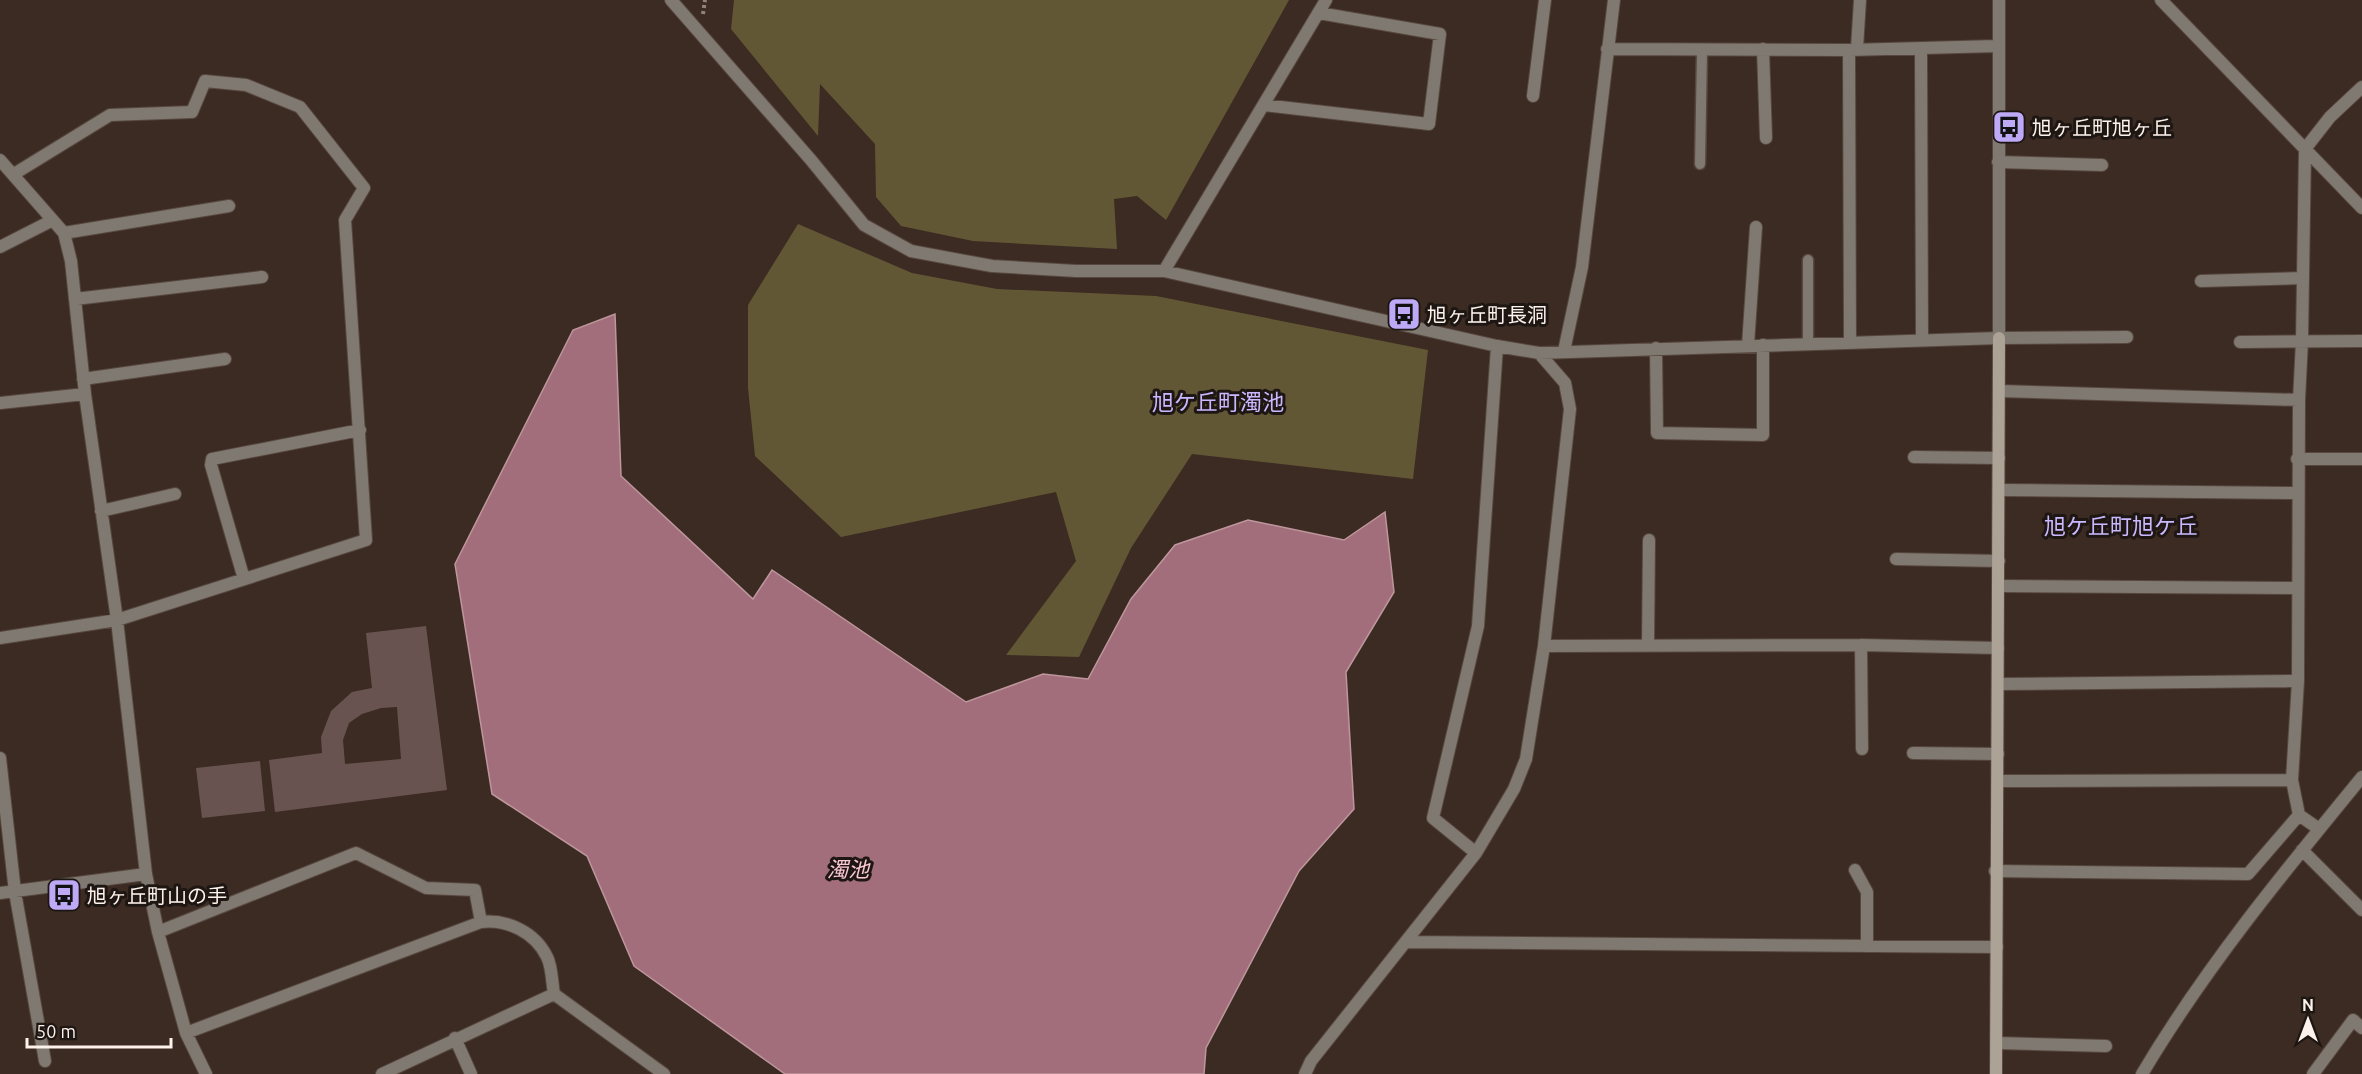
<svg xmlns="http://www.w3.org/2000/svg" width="2362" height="1074" font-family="Ubuntu,'Noto Sans JP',sans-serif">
  <rect width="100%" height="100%" fill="#3c2b22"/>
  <!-- green -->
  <path fill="#625735" d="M734 0H1289L1166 220 1137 196 1114 199 1117 249 973 241 901 226 876 197 875 144 820 84 818 136 731 29Z
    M798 224 912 273 997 289 1156 296 1428 350 1413 479 1192 454 1131 548 1079 657 1006 655 1076 561 1056 492 841 537 755 456 748 388V305Z"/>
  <!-- water -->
  <path fill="#a36e7b" stroke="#be969d" stroke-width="1.5" d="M615 314 621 476 753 599 772 570 966 702 1043 674 1088 679 1131 599 1175 545 1248 520 1344 540 1385 512 1394 592 1346 672 1354 809 1299 871 1206 1048 1204 1074H785L634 966 587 856 492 794 455 564 573 330Z"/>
  <!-- building -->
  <path fill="#695351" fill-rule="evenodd" d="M426 626 447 790 275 812 269 760 322 753 321 737 331 711 352 692 372 688 366 633ZM397 707 401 759 345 764 343 740 349 723 362 714 381 708Z
    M260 761 265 811 202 818 196 768Z"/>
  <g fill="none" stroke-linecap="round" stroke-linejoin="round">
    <!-- lane casing -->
    <g stroke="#57473e" stroke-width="13">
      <path id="lane" d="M1700 164 1702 51
        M1808 260V343"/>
    </g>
    <!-- street casing -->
    <g stroke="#57473e" stroke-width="14">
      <path id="street" d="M671 0 811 160 864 225 911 251 992 266 1076 271H1164L1497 346 1539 353 1999 338 2127 337
        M2161 0 2362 208
        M1857 48 1860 0
        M1607 49 1849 50 1997 46
        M1763 49 1766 138
        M1921 49 1922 340
        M1849 50 1850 343
        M1533 96 1545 0
        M1264 105 1429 124 1440 34 1319 13
        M0 160 64 233 71 261 85 394 117 620 146 874 158 932 186 1033 206 1074
        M1998 162 2102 165
        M64 233 229 206
        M0 247 51 221
        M1164 271 1326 0
        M2201 281 2303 278
        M75 299 262 277
        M1999 338V0
        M2240 342 2362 341
        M1748 345 1756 227
        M1656 348 1657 433 1763 435V345
        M1564 351 1582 267 1614 0
        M83 379 225 359
        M1999 391 2299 400 2298 681 2292 780 2299 815 2319 829
        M2299 400 2302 341 2305 149 2330 117 2362 87
        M0 403 85 394
        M1914 457 1999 458
        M2297 459H2362
        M1999 490 2297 493
        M101 511 175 494
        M1896 559 1999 561
        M244 579 211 465 212 459 360 430
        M1999 586 2298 588
        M0 638 117 620 366 540 345 220 364 188 300 107 246 85 205 81 192 112 110 115 14 174
        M1861 645 1862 749
        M1544 646 1861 645 1998 648
        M1648 646 1649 540
        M1999 684 2298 681
        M1913 753 1998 754
        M0 758 15 892 45 1061
        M1998 781 2292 780
        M2302 850 2362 910
        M1476 853 1433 818 1478 626 1497 346
        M1855 870 1867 892V946
        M1995 871 2248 874 2299 815
        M0 893 146 874
        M481 922C507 919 535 932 547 957 552 966 552 983 554 994L664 1074
        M158 932 356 853 426 888 475 890 481 922 186 1033
        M1406 942 1997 947
        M455 1038 471 1074
        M1997 1043 2106 1046
        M382 1074 554 994
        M1305 1074 1311 1061 1476 853 1514 789 1526 759 1544 646 1570 409 1565 383 1539 353
        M2142 1074C2205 968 2284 872 2362 777
        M2313 1074 2353 1020 2362 1028"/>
    </g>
    <!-- secondary casing -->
    <g stroke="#57473e" stroke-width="14">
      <path id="secondary" d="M1996 1074 1999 338"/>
    </g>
    <!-- path -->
    <path stroke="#92837c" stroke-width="4" stroke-dasharray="3 3" stroke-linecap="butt" d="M703 14 705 0"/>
    <!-- lane -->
    <use href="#lane" stroke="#7f7971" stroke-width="10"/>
    <!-- street -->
    <use href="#street" stroke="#7f7971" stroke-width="12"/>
    <!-- secondary -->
    <use href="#secondary" stroke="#aca296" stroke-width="12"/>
  </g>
  <!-- icons -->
  <defs>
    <g id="bus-square" transform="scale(1.725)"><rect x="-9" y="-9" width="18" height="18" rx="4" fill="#bda9f5" stroke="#1d1612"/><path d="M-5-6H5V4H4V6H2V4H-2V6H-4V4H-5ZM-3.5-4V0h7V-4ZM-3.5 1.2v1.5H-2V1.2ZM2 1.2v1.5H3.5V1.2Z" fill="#111"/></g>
  </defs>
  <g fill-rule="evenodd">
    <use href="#bus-square" x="2009" y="127"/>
    <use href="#bus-square" x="1404" y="314"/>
    <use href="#bus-square" x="64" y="895"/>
  </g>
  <g text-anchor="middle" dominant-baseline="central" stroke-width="6" stroke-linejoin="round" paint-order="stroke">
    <!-- poi labels -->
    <g font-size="20" fill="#fef2ec" stroke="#1d1612" text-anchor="start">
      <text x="2032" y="127">旭ヶ丘町旭ヶ丘</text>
      <text x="1427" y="314">旭ヶ丘町長洞</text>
      <text x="87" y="895">旭ヶ丘町山の手</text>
    </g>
    <!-- water labels -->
    <g font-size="21" font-style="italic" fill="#fac7d2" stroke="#1d1612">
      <text x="848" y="869">濁池</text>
    </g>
    <!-- quarter labels -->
    <g font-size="22" fill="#cab8ff" stroke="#1d1612">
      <text x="1218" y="401">旭ケ丘町濁池</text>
      <text x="2121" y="525">旭ケ丘町旭ケ丘</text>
    </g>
  </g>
  <!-- north arrow -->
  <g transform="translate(2308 1020)" stroke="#1d1612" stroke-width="4.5" paint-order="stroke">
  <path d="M0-4.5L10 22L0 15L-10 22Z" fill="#fef2ec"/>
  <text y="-9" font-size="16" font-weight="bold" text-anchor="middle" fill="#fef2ec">N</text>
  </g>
  <!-- scale -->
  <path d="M27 1038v9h144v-9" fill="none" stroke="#fef2ec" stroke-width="3"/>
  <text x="36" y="1038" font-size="18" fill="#fef2ec" stroke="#1d1612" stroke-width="4.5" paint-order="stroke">50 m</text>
</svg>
